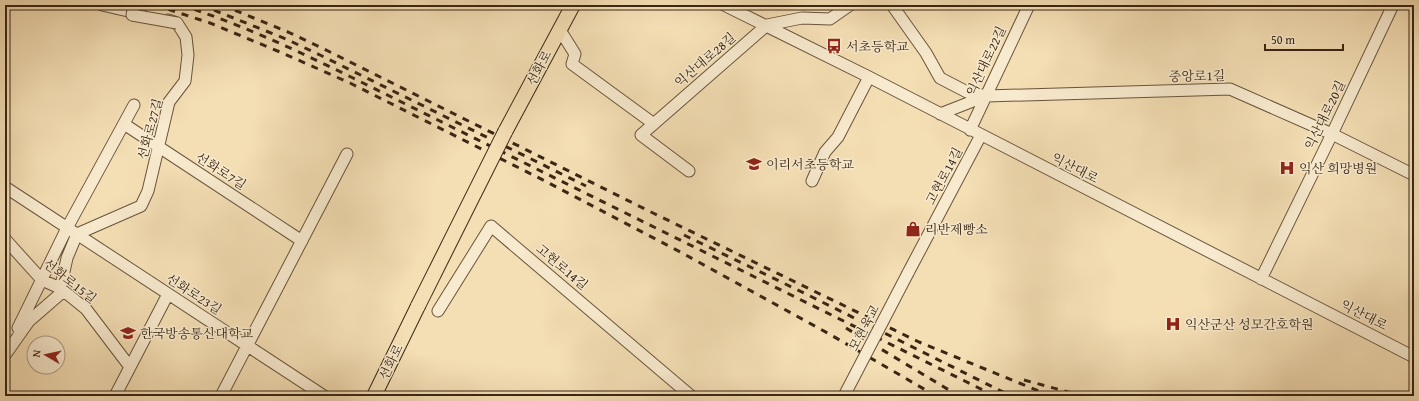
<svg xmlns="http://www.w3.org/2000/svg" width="1419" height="401" font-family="'Gentium Book Plus','Noto Serif KR',serif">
  <rect width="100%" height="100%" fill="#f4deb4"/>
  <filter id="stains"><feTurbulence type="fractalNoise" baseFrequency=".005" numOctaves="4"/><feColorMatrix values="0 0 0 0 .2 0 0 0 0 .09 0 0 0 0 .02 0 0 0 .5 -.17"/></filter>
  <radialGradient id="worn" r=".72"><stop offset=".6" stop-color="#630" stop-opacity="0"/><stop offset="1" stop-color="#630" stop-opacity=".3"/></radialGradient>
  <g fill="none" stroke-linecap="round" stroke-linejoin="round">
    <!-- minor casing -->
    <g stroke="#68543c" stroke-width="13">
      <path id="minor" d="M102 5 141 14
        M724 5 869 77 1414 357
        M892 5 926 53 940 78 967 92 986 96 1230 89 1332 134 1414 175
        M560 30 575 54 572 64 654 124
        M940 114 986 96
        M124 124 302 241
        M970 130 1029 5
        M689 171 641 135 767 25 802 18 830 19 850 5
        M812 181 825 152 838 137 869 77
        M5 187 324 396
        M5 239 42 280 60 288 86 309 130 367
        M908 273 981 135
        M1261 279 1332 134 1393 5
        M438 311 491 226 691 396
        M18 328 67 228 134 105
        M5 355 29 321 59 295 67 258 77 234 141 206 148 191 169 102 185 81 188 55 186 37 177 23 168 20
        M115 396 168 294
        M221 396 347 154"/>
    </g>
    <!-- major casing -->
    <g stroke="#392614" stroke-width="16">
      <path id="major" d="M505 132 573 5
        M374 396 418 306"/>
    </g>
    <!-- minor -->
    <use href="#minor" stroke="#f8eace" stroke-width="11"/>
    <!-- major -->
    <use href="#major" stroke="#f4deb4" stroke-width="14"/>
    <!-- rail -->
    <path stroke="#392614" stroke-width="3" stroke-dasharray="7 7" stroke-linecap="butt" d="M155 5 210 23 280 52 350 83 547 182 684 254 831 335 936 396
      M181 5C240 24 296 50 351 77L995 396
      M201 5 286 39 322 56 586 186
      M222 5 288 32 324 49 653 213 919 342 1051 396
      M684 235 804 293 1011 396
      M846 328 959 396
      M1024 380 1083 396"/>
    <!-- minor-bridge casing -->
    <g stroke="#68543c" stroke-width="13" stroke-linecap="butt">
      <path id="minor-bridge" d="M134 5 132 15 177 23
        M844 396 908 273"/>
    </g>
    <!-- major-bridge casing -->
    <g stroke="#392614" stroke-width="16" stroke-linecap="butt">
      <path id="major-bridge" d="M418 306 505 132"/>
    </g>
    <!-- minor-bridge -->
    <use href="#minor-bridge" stroke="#f8eace" stroke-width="11"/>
    <!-- major-bridge -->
    <use href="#major-bridge" stroke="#f4deb4" stroke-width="14"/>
  </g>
  <!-- icons -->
  <defs>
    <g id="bus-bare" transform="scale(1.2)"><path d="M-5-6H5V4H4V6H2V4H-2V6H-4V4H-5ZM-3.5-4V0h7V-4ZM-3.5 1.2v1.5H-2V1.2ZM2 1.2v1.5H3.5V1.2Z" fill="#8f2418" stroke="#f8eace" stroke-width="2.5" paint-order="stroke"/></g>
    <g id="school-bare" transform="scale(1.2)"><path d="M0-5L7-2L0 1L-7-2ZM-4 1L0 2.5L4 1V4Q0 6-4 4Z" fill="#8f2418" stroke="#f8eace" stroke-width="2.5" paint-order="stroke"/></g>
    <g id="hospital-bare" transform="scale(1.2)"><path d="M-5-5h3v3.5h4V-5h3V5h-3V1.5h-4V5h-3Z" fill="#8f2418" stroke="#f8eace" stroke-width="2.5" paint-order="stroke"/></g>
    <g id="shop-bare" transform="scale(1.2)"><path d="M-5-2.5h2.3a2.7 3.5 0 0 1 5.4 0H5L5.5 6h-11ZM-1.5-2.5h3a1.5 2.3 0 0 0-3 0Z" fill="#8f2418" stroke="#f8eace" stroke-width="2.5" paint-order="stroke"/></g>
    <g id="university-bare" transform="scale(1.2)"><path d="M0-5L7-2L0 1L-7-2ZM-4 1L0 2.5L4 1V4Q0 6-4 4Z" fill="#8f2418" stroke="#f8eace" stroke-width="2.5" paint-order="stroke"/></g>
  </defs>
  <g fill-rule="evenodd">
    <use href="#bus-bare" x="834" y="46"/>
    <use href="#school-bare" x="754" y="164"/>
    <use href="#hospital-bare" x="1287" y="168"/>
    <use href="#shop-bare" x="913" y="229"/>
    <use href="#hospital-bare" x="1173" y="324"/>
    <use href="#university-bare" x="128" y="333"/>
  </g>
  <g text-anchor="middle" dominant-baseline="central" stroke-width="3" stroke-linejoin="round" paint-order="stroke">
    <!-- poi labels -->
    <g font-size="13" fill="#392614" stroke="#f8eace" text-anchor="start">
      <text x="846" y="46">서초등학교</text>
      <text x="766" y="164">이리서초등학교</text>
      <text x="1299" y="168">익산 희망병원</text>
      <text x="925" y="229">리반제빵소</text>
      <text x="1185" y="324">익산군산 성모간호학원</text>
      <text x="140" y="333">한국방송통신대학교</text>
    </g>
    <!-- street labels -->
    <g font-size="13" fill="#392614" stroke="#f8eace">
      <text transform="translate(705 60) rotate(-41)">익산대로28길</text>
      <text transform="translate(986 61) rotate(-65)">익산대로22길</text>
      <text transform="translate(539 68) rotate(-62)">선화로</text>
      <text transform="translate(1197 76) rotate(-1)">중앙로1길</text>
      <text transform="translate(1325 115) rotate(-64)">익산대로20길</text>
      <text transform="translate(150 129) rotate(-75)">선화로27길</text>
      <text transform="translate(1075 168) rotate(27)">익산대로</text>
      <text transform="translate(221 171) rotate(33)">선화로7길</text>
      <text transform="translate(944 176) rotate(-62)">고현로14길</text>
      <text transform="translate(562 267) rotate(40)">고현로14길</text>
      <text transform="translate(70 281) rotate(38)">선화로15길</text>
      <text transform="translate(194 294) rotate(33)">선화로23길</text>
      <text transform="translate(1364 315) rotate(27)">익산대로</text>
      <text transform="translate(864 328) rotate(-62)">모현육교</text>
      <text transform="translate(391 362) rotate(-64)">선화로</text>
    </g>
  </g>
  <!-- margin -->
  <rect width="1419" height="401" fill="none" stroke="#f4deb4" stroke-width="20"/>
  <rect x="6" y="6" width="1407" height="389" fill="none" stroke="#392614" stroke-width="2"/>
  <rect x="10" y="10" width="1399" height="381" fill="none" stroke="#392614"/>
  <!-- north arrow -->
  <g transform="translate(46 355) rotate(279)"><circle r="19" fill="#f8eace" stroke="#ac9c84"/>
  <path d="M0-3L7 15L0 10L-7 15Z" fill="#8f2418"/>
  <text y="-6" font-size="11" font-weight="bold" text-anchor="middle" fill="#392614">N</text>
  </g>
  <!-- scale -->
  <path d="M1265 44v6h78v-6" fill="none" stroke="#392614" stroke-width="2"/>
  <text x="1271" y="44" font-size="12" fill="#392614" stroke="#f8eace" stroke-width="3" paint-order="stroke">50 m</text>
  <rect width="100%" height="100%" filter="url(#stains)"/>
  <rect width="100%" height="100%" fill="url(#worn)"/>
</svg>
